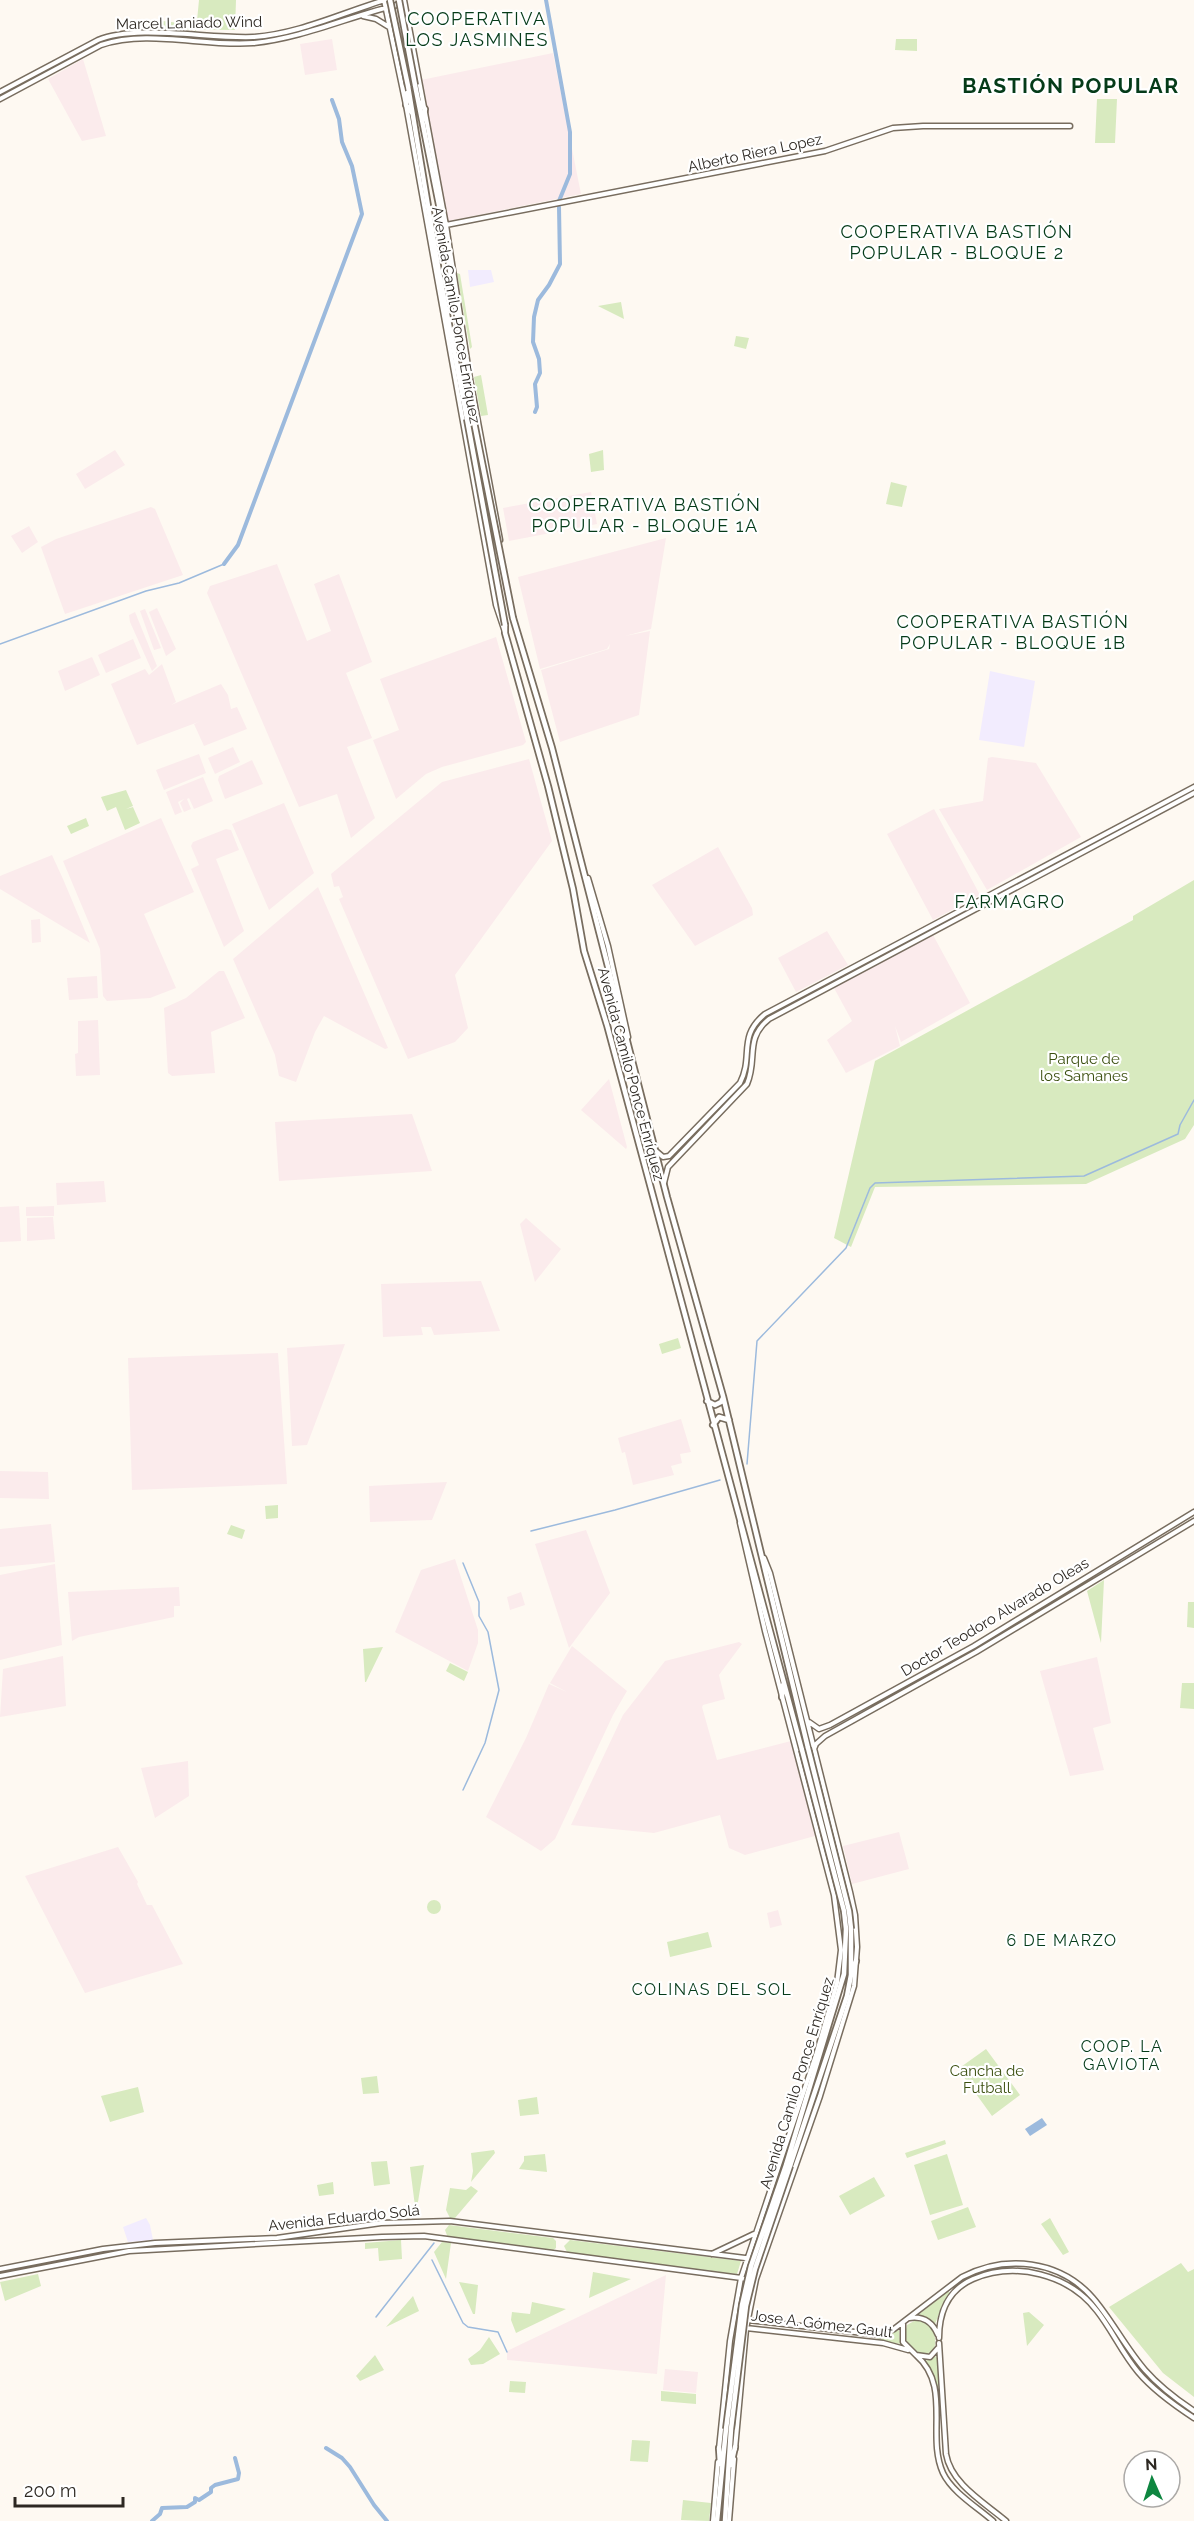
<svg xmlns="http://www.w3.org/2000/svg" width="1194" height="2521" font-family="Raleway,sans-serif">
  <rect width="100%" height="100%" fill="#fef9f2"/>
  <!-- industrial -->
  <path fill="#fbebec" d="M332 39 337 70 305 75 300 44Z
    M553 53 581 194 448 221 421 80Z
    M83 59 106 136 82 141 48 79Z
    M115 450 125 465 85 489 76 474Z
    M591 492 597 524 509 541 503 508Z
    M151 507 155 509 183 575 65 614 41 547 56 539Z
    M29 526 38 542 22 553 11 536Z
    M666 538 651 629 625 636 650 631 639 715 560 742 541 670 609 649 610 644 607 649 540 669 518 577Z
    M277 564 307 641 331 631 314 584 339 574 372 662 346 673 372 738 347 747 375 818 351 838 337 794 299 807 207 593 210 586Z
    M157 608 176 649 166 656 149 612Z
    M145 609 161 648 154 650 140 611Z
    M135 612 157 666 152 671 130 622 129 615Z
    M496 637 526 742 523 745 442 767 426 774 396 799 373 740 399 730 380 679Z
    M133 639 141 658 106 673 98 655Z
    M92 657 100 675 65 691 58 671Z
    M162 664 176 702 171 705 221 684 228 695 231 709 237 707 247 729 204 746 194 724 201 721 137 745 111 684 145 669 149 675Z
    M233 747 240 762 215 774 208 758Z
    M199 754 206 773 164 790 156 770Z
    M992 757 1036 763 1081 837 987 890 939 809 983 801 988 758Z
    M529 759 552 841 455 975 468 1028 455 1042 408 1059 339 899 343 897 339 886 334 887 331 874 442 782Z
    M252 760 263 784 225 799 218 780 219 776Z
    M203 777 213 801 194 809 189 798 187 799 191 809 184 812 180 803 184 799 178 802 182 812 175 815 166 792Z
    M284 803 314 873 269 910 232 824Z
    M934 809 980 895 933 920 887 834Z
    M161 818 194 892 144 914 176 988 150 998 107 1001 103 996 100 949 63 861Z
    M226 829 231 830 239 850 216 859 244 931 224 947 191 869 199 865 191 846 193 842Z
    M718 847 752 908 753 915 695 946 652 885Z
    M52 855 63 879 90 943 0 889V876Z
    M318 887 388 1048 385 1049 324 1016 315 1032 296 1082 279 1076 275 1055 233 959Z
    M40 919 41 942 32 943 31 920Z
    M827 931 848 965 796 992 778 958Z
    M933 935 970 1003 901 1042 895 1026 900 1046 846 1073 827 1040 852 1021 834 988Z
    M219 971H224L245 1018 211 1032 215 1073 172 1076 168 1073 164 1008 186 998Z
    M97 976 98 998 69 1000 67 978Z
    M98 1020 100 1075 76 1076 75 1054 78 1053V1021Z
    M609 1079 627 1147 626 1149 581 1110Z
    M412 1114 432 1171 279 1181 275 1122Z
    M104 1181 106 1202 57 1205 56 1183Z
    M19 1206 21 1241 0 1242V1207Z
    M54 1206V1216H26V1207Z
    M53 1217 55 1239 27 1241V1218Z
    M526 1218 561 1249 535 1282 520 1224Z
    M481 1281 500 1331 434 1335 431 1327H421L423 1335 383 1337 381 1284Z
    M345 1344 307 1445 292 1446 287 1348Z
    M278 1353 287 1484 132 1490 128 1358Z
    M681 1419 691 1452 680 1454 682 1463 671 1466 674 1475 633 1485 625 1452 622 1453 618 1438Z
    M0 1471 48 1472 49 1499 0 1498Z
    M447 1482 432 1520 370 1522 369 1486Z
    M51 1524 55 1562 0 1567V1529Z
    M586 1530 610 1593 569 1648 535 1544Z
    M455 1559 478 1630V1643L468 1671 395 1632 421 1570Z
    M55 1564 62 1645 0 1660V1575Z
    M179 1587 180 1606H174V1617L79 1637 72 1641 68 1592Z
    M521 1592 525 1605 510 1610 507 1597Z
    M739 1642 742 1644 719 1675 725 1699 703 1705 702 1707 717 1760 791 1741 815 1836 745 1855 729 1848 720 1815 654 1833 571 1825 623 1715 665 1661Z
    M572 1646 627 1691 613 1715 555 1839 541 1851 486 1817 526 1738 549 1684 567 1692 550 1683Z
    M63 1656 66 1706 0 1717 3 1669Z
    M1097 1657 1111 1723 1093 1728 1104 1770 1070 1776 1040 1671Z
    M188 1761 189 1796 155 1818 141 1768Z
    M899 1832 909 1869 852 1884 843 1846Z
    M118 1847 138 1882 137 1884 147 1905H152L183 1964 85 1993 25 1876Z
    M778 1910 782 1925 770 1928 767 1913Z
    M666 2275 657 2374 507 2360V2351Z
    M665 2369 698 2372 696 2393 663 2390Z"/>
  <!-- medical -->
  <path fill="#f2ecfe" d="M468 270H491L494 282 470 287Z
    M990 671 1035 681 1024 747 979 740Z
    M146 2218 150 2225 153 2240 128 2242 123 2227Z"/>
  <!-- green -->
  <path fill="#d8eabf" d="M199 0H236L235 30 149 29 148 21C163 20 184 22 196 31Z
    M896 39H917V51L895 50Z
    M1097 99H1117L1115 143H1095Z
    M457 273 460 274 472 347 470 349Z
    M621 302 624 319 598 306Z
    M736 336 749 338 746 349 734 346Z
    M481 375 488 415 481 416 474 377Z
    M603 450 604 470 591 472 589 454Z
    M891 482 907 486 902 507 886 504Z
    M126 790 133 806 126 809 133 807 140 823 125 830 116 807 107 811 101 797Z
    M86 818 89 826 71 834 67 826Z
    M1194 880V1125L1185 1139 1086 1184 875 1187 851 1247 834 1238 875 1061 1133 920V916Z
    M678 1338 681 1348 662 1354 659 1344Z
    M278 1505V1518L266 1519 265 1506Z
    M231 1525 245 1530 242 1539 227 1534Z
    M1104 1580 1101 1643 1087 1591Z
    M1188 1602H1194V1628L1187 1627Z
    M383 1647 366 1682H365L363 1649Z
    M450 1663 468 1672 464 1681 446 1671Z
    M1182 1683H1194V1709L1180 1708Z
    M427 1907a7 7 0 1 1 14 0a7 7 0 1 1-14 0Z
    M708 1932 712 1947 670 1957 667 1942Z
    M986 2049 1020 2095 992 2116 958 2069Z
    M377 2076 379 2093 363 2094 361 2078Z
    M138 2087 144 2112 110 2122 101 2096Z
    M537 2097 539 2114 520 2116 518 2100Z
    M945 2140 946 2144 907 2158 905 2153Z
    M494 2150 495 2153 471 2182 473 2171 471 2153Z
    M545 2154 547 2172 519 2169 524 2161V2156Z
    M947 2154 963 2205 930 2215 914 2165Z
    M387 2161 390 2184 374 2186 371 2162Z
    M424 2165 416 2214 410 2167Z
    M874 2177 885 2196 850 2215 839 2196Z
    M333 2182 334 2194 319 2196 317 2185Z
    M471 2186 478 2191 455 2218H450L446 2210 450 2188 466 2190Z
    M968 2207 976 2227 938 2240 931 2221Z
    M1050 2218 1069 2252 1063 2255 1041 2224Z
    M449 2225 553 2238 556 2241V2248L552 2251 448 2238 445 2230Z
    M401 2240 402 2259 379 2261 378 2248 365 2249V2243Z
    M570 2240 741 2261 737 2274 568 2254 564 2246Z
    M442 2242 451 2243 446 2279 434 2252Z
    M1181 2263 1188 2272 1194 2269V2397L1163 2373 1109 2307Z
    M593 2272 631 2279 589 2298Z
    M38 2274 41 2286 5 2301 0 2282Z
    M459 2282 478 2285 475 2314H473Z
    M948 2291 950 2293 942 2306 935 2324 926 2317 918 2315Z
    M413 2296 419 2311 386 2327Z
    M532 2302 566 2309 516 2333 511 2320 512 2312 530 2314Z
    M1029 2312 1044 2325 1027 2346 1023 2313Z
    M921 2320C933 2326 939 2339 933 2351L924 2355 912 2349 904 2337 907 2325 914 2321Z
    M899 2330 900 2344 877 2340V2338Z
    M489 2337 500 2354 483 2364 471 2365 468 2359 480 2350Z
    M375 2355 384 2370 360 2381 356 2376Z
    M937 2356 941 2404H939L936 2384 925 2361Z
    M510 2381 526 2382 525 2393 509 2392Z
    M661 2391 696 2394V2404L661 2401Z
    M632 2440 650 2441 648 2462 630 2461Z
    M683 2500 711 2503 709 2521 681 2520Z"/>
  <!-- water -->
  <path fill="#9cbadd" d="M1042 2118 1047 2125 1030 2136 1025 2129Z"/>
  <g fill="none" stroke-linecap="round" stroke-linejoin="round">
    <!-- stream -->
    <path stroke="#9cbadd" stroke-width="1.5" d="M0 644 146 591 179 583 224 564
      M747 1464 757 1341 846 1248 870 1188 875 1183 1084 1176 1178 1134 1180 1125 1194 1100
      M531 1531 615 1510 720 1480
      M463 1790 485 1743 499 1690 488 1632 479 1616V1602L463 1563
      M432 2260 463 2323 468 2327 498 2332 507 2352
      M376 2317 434 2243"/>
    <!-- canal -->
    <path stroke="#9cbadd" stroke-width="4" d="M546 0 570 132V174L559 201
      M535 412 537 407 535 384 540 373 539 359 533 342 534 317 538 300 549 285 560 264 559 207
      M224 564 238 545 362 214 352 166 342 142 339 119 332 100
      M326 2448 342 2458 350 2467 374 2505 387 2521
      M152 2521 160 2514 162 2508 187 2507 195 2502V2498L199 2500 211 2492V2488L215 2485 238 2479 239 2473 235 2458"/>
    <!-- secondary casing -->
    <g stroke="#786d5f" stroke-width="7">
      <path id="secondary" d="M384 0 406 105 496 605 505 632
        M404 0 446 225 470 379 500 540
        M363 16 376 19 389 27
        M0 92 98 40C137 24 208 39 253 37 299 34 341 13 385 0
        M0 99 101 45C148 29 204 47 253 43 304 38 352 15 401 4
        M446 225 825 151 893 128 923 126H1070
        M588 878 608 946 628 1037
        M656 1151 663 1157 669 1156 740 1083C754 1056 737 1037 765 1014L1194 787
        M664 1183 668 1167 747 1084C758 1059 744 1039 769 1019L1194 793
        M809 1722 819 1729 830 1725 974 1646 1194 1512
        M814 1749 816 1744 825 1736 976 1652 1194 1521
        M712 2254 754 2234
        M0 2269 103 2249 155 2243 277 2238 381 2223 450 2221 761 2260
        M0 2276 129 2251 382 2237 424 2236 749 2279
        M909 2318C923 2316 932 2321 938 2335
        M748 2320 881 2335 894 2329 962 2277C1006 2254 1060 2260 1093 2298 1112 2320 1125 2347 1145 2370 1159 2386 1176 2399 1194 2411
        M903 2324V2342L916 2355 930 2357 938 2348
        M746 2328 883 2343 908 2350
        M939 2338C939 2313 948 2290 973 2279 1015 2261 1069 2274 1097 2311 1112 2330 1122 2353 1138 2372 1153 2390 1174 2405 1194 2418
        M939 2343 946 2454C951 2484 985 2503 1006 2521
        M916 2355C952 2386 926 2436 943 2473 952 2492 977 2507 993 2521
        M719 2449 730 2341 741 2278 816 2055 837 1983 841 1950 834 1895 765 1631 740 1523
        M735 2449 746 2329 756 2279 820 2096 854 1986 857 1947 855 1915 850 1892 770 1573 764 1558
        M713 2521 718 2462
        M729 2521 734 2459"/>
    </g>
    <!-- primary casing -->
    <g stroke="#786d5f" stroke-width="8">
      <path id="primary" d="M415 85 443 225 473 417
        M408 86 439 272 467 419
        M407 93 406 105 412 113
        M419 102 425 109 423 120
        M513 618 552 748 667 1197 723 1396 808 1748
        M505 625V633L548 786 573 889 584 951 607 1025 802 1750
        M707 1401 715 1405 721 1402 723 1398
        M713 1425 719 1417 729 1420
        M782 1697 783 1685
        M811 1756 819 1773
        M853 1970 856 1961
        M786 2165 844 1974 846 1929
        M790 2166 847 1996 851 1975V1929
        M719 2448 720 2464
        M731 2465 735 2447
        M717 2521 726 2429
        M725 2521 731 2429"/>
    </g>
    <!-- secondary -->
    <use href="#secondary" stroke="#fff" stroke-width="4"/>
    <!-- primary -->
    <use href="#primary" stroke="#fff" stroke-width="4.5"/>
    <!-- primary-bridge casing -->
    <g stroke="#786d5f" stroke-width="8" stroke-linecap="butt">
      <path id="primary-bridge" d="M390 0 408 86
        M399 0 415 85
        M473 417 513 618
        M467 419 505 625
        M808 1748 849 1911 851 1929
        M802 1750 844 1911 846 1929
        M726 2429 742 2305 751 2266 786 2165
        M731 2429 746 2306 755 2269 790 2166"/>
    </g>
    <!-- primary-bridge -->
    <use href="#primary-bridge" stroke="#fff" stroke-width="4.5"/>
  </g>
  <g text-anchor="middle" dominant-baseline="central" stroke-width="4.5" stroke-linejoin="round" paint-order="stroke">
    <!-- street labels -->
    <g font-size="15" fill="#2d2822" stroke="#fff">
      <text transform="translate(189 23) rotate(-1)">Marcel Laniado Wind</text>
      <text transform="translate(755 153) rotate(-12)">Alberto Riera Lopez</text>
      <text transform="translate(456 315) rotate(80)">Avenida Camilo Ponce Enríquez</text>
      <text transform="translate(631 1074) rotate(75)">Avenida Camilo Ponce Enríquez</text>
      <text transform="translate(995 1617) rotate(-31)">Doctor Teodoro Alvarado Oleas</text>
      <text transform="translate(797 2083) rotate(-73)">Avenida Camilo Ponce Enríquez</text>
      <text transform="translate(344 2218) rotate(-6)">Avenida Eduardo Solá</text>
      <text transform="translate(822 2324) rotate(7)">Jose A. Gómez Gault</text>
    </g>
    <!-- park labels -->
    <g font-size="15" fill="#3b4f0f" stroke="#fff">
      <text x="1084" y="1059">Parque de<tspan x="1084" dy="17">los Samanes</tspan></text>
      <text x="987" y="2071">Cancha de<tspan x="987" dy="17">Futball</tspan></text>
    </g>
    <!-- neighbourhood labels -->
    <g font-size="16" letter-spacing="1.5" fill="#053b19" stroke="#fff">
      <text x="1062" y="1940">6 DE MARZO</text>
      <text x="712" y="1989">COLINAS DEL SOL</text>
      <text x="1122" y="2046">COOP. LA<tspan x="1122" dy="18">GAVIOTA</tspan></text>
    </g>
    <!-- quarter labels -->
    <g font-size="18" letter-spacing="1.5" fill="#053b19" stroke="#fff">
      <text x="477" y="18">COOPERATIVA<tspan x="477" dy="21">LOS JASMINES</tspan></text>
      <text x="957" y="231">COOPERATIVA BASTIÓN<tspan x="957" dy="21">POPULAR - BLOQUE 2</tspan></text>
      <text x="645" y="504">COOPERATIVA BASTIÓN<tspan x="645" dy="21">POPULAR - BLOQUE 1A</tspan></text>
      <text x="1013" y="621">COOPERATIVA BASTIÓN<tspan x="1013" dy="21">POPULAR - BLOQUE 1B</tspan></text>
      <text x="1010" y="901">FARMAGRO</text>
    </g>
    <!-- district labels -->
    <g font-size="21" font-weight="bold" letter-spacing="1.5" fill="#053b19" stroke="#fff">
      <text x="1071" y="85">BASTIÓN POPULAR</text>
    </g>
  </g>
  <!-- north arrow -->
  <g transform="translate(1152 2479) rotate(357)"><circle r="28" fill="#ffffff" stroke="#aba9a7" stroke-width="1.5"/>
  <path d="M0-4.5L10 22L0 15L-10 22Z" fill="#0e8640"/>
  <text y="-9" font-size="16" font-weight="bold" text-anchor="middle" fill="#2d2822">N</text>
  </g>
  <!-- scale -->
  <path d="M15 2497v9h108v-9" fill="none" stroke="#2d2822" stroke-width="3"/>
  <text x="24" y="2497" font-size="18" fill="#2d2822" stroke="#ffffff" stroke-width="4.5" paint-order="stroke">200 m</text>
</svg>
